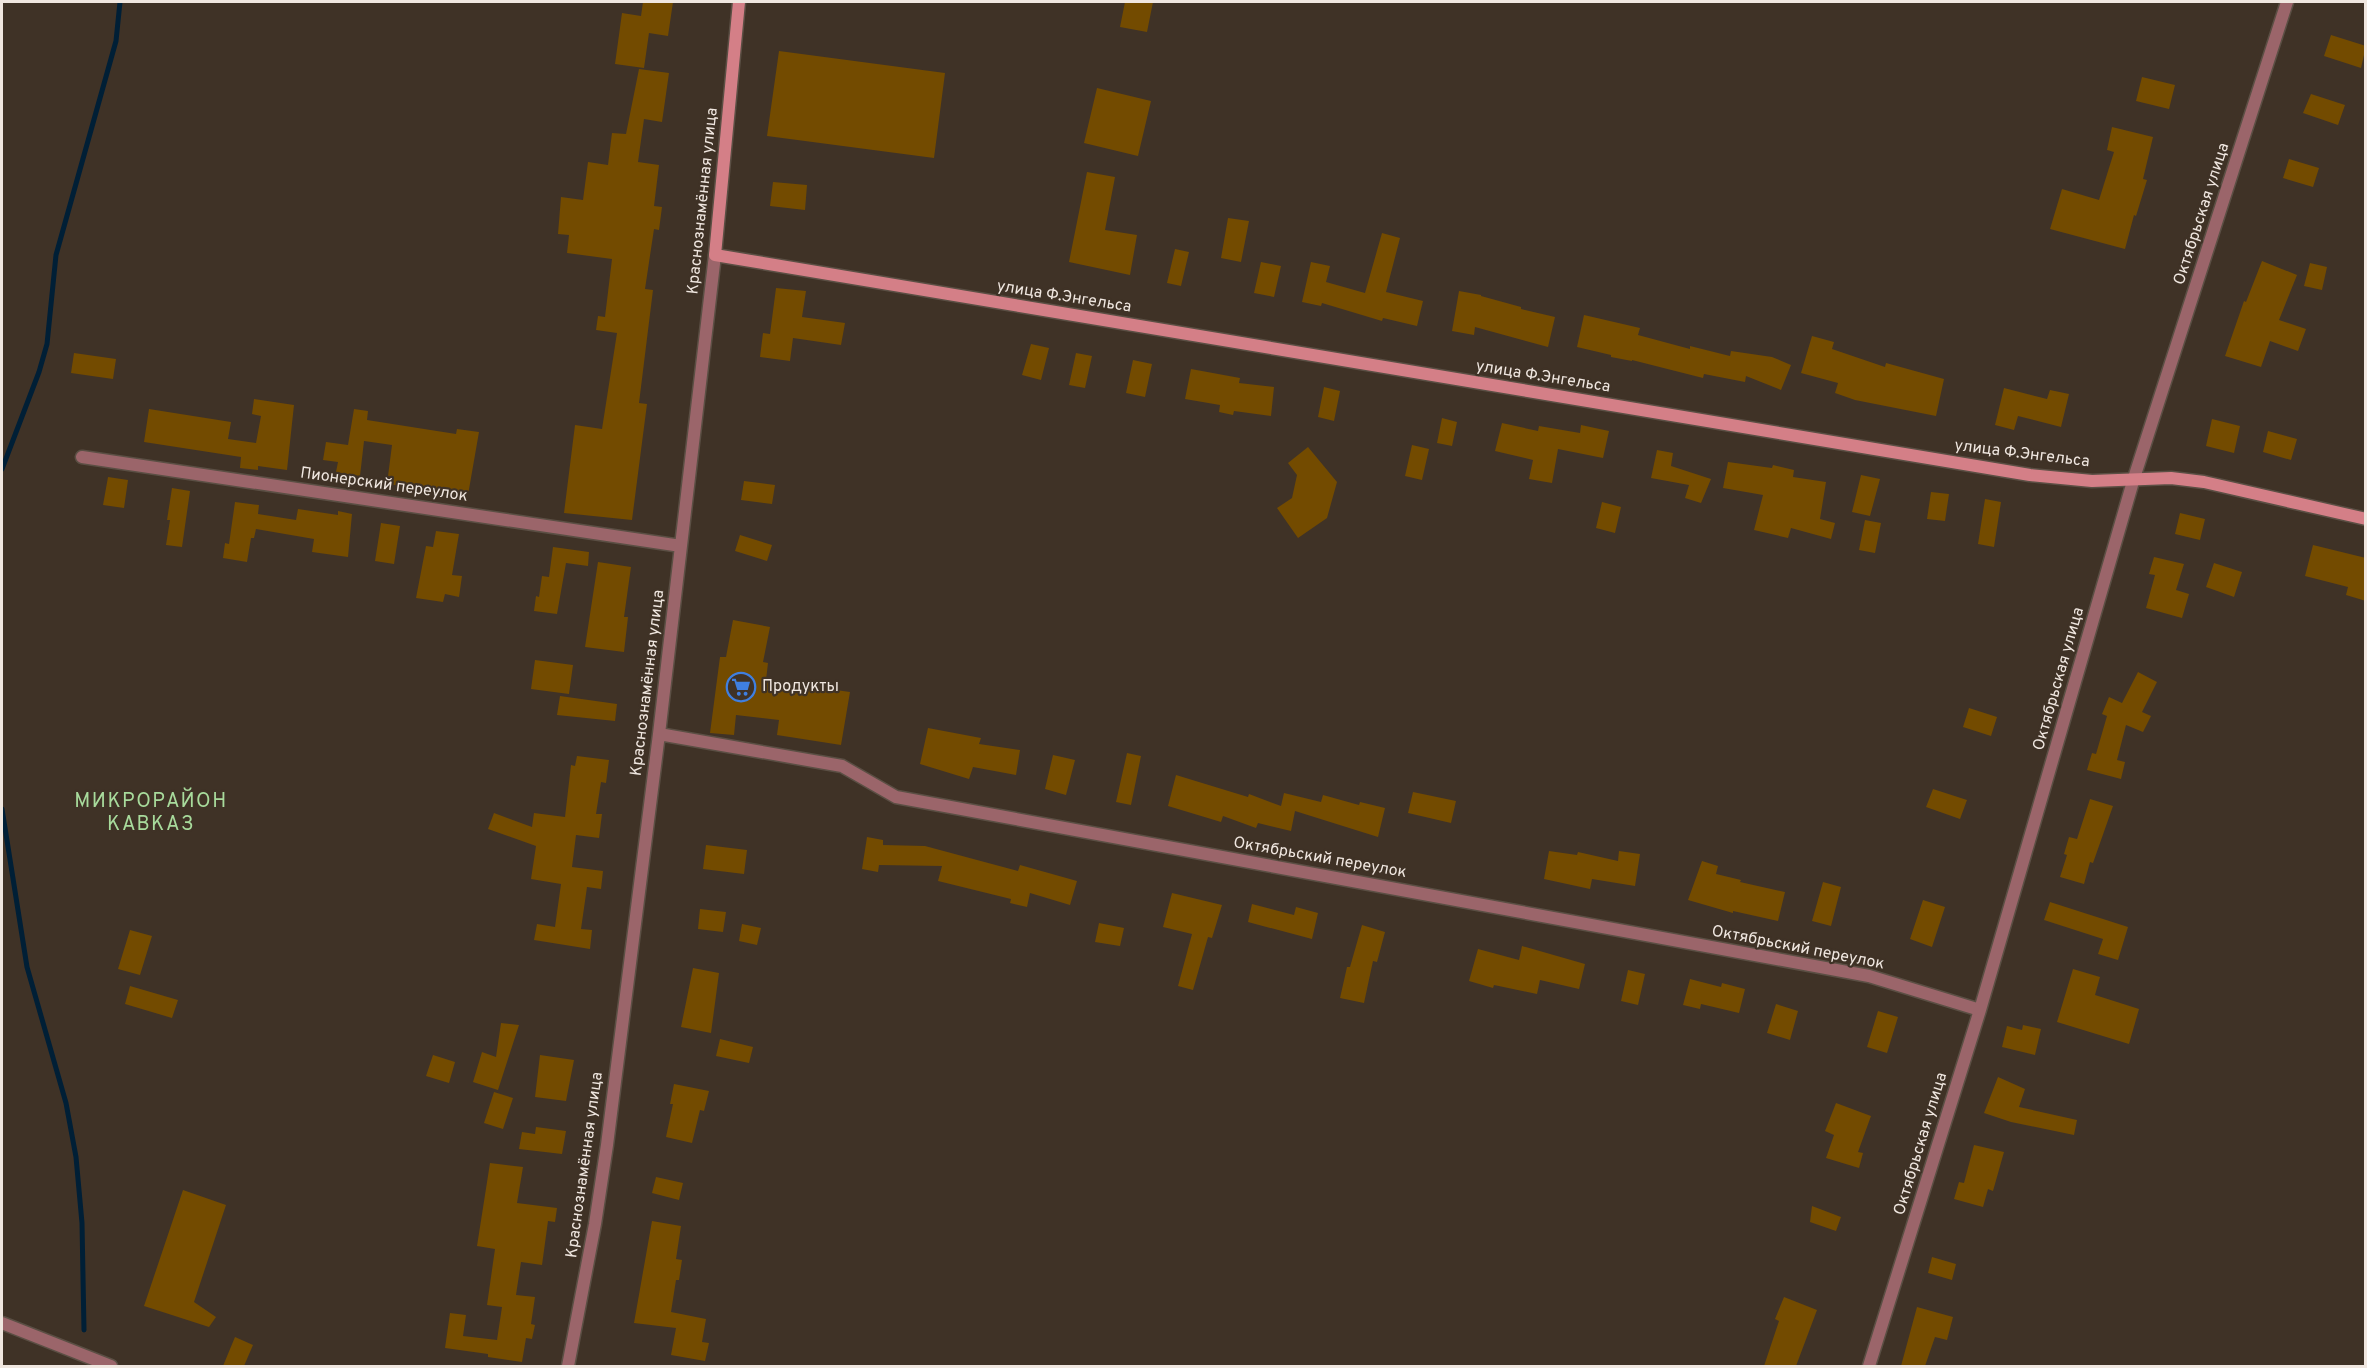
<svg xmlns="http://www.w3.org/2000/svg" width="2367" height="1368" font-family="Overpass,sans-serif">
  <rect width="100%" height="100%" fill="#3f3226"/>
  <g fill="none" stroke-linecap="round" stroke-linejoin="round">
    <!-- stream -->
    <path stroke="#001f36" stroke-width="5" d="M2 469 39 372 47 344 56 255 116 41 120 2
      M2 809 27 967 66 1103 76 1157 82 1223 84 1330"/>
  </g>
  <!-- building -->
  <path fill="#734b00" d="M643 2H673L668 36 649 33 644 68 615 64 622 13 641 16Z
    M1125 2H1153L1147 32 1120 27Z
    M2331 35 2366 46 2361 68 2324 56Z
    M779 51 945 73 934 158 767 136Z
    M639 69 669 73 662 122 644 119 638 162 659 165 654 206 662 207 659 230 654 229 645 289 653 290 639 403 647 404 632 520 564 513 575 425 602 429 617 333 596 330 598 316 605 317 612 259 567 253 569 235 558 234 561 197 583 200 588 162 608 165 612 133 626 134Z
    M2142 77 2175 85 2169 109 2136 101Z
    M1097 88 1151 101 1138 156 1084 143Z
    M2311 94 2345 105 2338 125 2303 113Z
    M2112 127 2153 137 2143 179 2147 180 2136 216 2134 215 2125 249 2050 229 2062 189 2099 200 2114 152 2107 150Z
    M2289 159 2319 168 2313 187 2283 178Z
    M1087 172 1115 177 1105 230 1137 235 1130 275 1069 262Z
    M773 182 807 185 805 210 770 206Z
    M1228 218 1249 221 1241 262 1221 258Z
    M1382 233 1400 238 1386 292 1423 301 1417 326 1383 318 1382 321 1322 303 1321 306 1302 302 1311 262 1330 266 1326 282 1365 293Z
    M1175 249 1189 252 1181 286 1167 283Z
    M2262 261 2297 275 2279 320 2306 329 2298 351 2270 341 2261 367 2225 356 2244 301 2246 302Z
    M1261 262 1281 266 1274 297 1254 293Z
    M2310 263 2327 267 2322 290 2304 286Z
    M776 288 806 291 802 317 845 323 841 345 793 338 790 361 760 357 763 333 770 334Z
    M1459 291 1481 295V296L1521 307V309L1555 317 1548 347 1475 327 1474 335 1452 331Z
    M1584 315 1640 328 1638 335 1690 349V346L1730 356 1731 351 1772 357 1791 365 1781 390 1746 376 1745 382 1704 374 1703 378 1632 360V361L1611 357V355L1577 347Z
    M1812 336 1834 342 1832 349 1885 367 1886 363 1944 379 1936 416 1855 400 1835 393 1838 383 1801 373Z
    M1031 344 1049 348 1041 380 1022 375Z
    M74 353 116 359 113 379 71 373Z
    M1076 353 1092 356 1085 388 1069 385Z
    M1133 360 1152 364 1145 397 1126 393Z
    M1191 369 1240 378 1239 383 1274 387 1271 416 1234 411 1233 415 1219 412 1220 405 1185 399Z
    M1324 387 1340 391 1334 421 1318 417Z
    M2004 388 2047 399 2050 390 2069 394 2061 427 2018 416 2014 430 1995 425Z
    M254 399 294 405 287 470 258 466V470L240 468 241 457 144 442 149 409 231 422 228 439 256 443 261 416 252 414Z
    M354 409 368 411 367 420 456 434 457 429 479 432 468 495 387 484 392 445 364 441 360 476 336 472 338 462 323 460 326 442 348 445Z
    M1442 418 1457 422 1452 446 1437 443Z
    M2212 419 2240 426 2234 453 2206 446Z
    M1502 423 1538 431 1539 426 1580 433 1581 425 1609 431 1603 458 1558 449 1552 483 1529 479 1533 460 1495 451Z
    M2268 431 2297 439 2291 460 2263 452Z
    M1412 445 1429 449 1422 480 1405 476Z
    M1308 447 1337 482 1327 518 1298 538 1277 508 1292 498 1297 475 1288 463Z
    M1657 450 1673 453 1671 466 1711 479 1701 503 1685 498 1689 485 1651 478Z
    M1728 462 1772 468 1773 465 1794 470 1793 477 1826 482 1820 519 1835 523 1831 539 1791 528 1788 538 1754 530 1763 495 1723 488Z
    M1861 475 1880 479 1870 516 1852 512Z
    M108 477 128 480 124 508 103 505Z
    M744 481 775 485 772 504 741 500Z
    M172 488 190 491 182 547 166 545 170 520H167Z
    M1931 492 1949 494 1945 521 1927 519Z
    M1985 499 2001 502 1994 547 1978 544Z
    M235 502 259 505 258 514 296 520 298 509 338 515V511L352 514 348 557 312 552 314 539 256 529 254 538H251L247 562 223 558 225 543 229 544Z
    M1602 502 1621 507 1615 533 1596 528Z
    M2180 513 2205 519 2200 540 2175 534Z
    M1865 520 1881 523 1875 553 1859 550Z
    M381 523 400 526 394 564 375 561Z
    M436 531 459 534 452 575 462 576 459 597 445 594 443 602 416 598 426 546 433 547Z
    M740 535 772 545 767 561 735 551Z
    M2313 545 2366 558V601L2346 595 2348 587 2305 576Z
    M553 547 589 552 588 566 566 563 557 614 534 611 536 596 539 597 542 576 549 577Z
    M2154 557 2184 564 2176 590 2189 594 2182 618 2146 608 2155 575 2149 574Z
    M598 562 631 567 624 617H628L624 652 585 647Z
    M2214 563 2242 572 2234 597 2206 587Z
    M733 620 770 627 763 662 768 663 766 680 850 692 841 745 777 735 779 720 736 715 734 735 710 733 720 657H726Z
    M535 660 573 665 569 694 531 689Z
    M2138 672 2157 682 2142 712 2151 716 2143 732 2126 725 2117 760 2125 762 2121 779 2087 770 2092 753 2096 754 2107 716 2102 714 2109 697 2122 703Z
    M560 696 617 704 615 721 557 715Z
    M1969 708 1997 717 1991 736 1963 727Z
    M928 728 981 738 979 744 1020 750 1016 775 973 767 969 779 920 764Z
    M1127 753 1141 756 1131 805 1116 802Z
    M1053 755 1075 760 1066 795 1045 789Z
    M577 756 609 760 606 783 601 782 596 814H602L599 838 576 835 572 867 603 871 601 889 587 887 581 929 592 930 590 949 534 940 537 924 555 927 561 884 531 879 536 846 488 829 494 813 532 827 534 813 565 817 571 765 575 766Z
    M1176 775 1248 797 1249 794 1281 806 1284 793 1321 802 1323 795 1359 805 1360 802 1385 808 1378 837 1295 811 1291 831 1258 823 1256 828 1223 816 1221 822 1168 806Z
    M1933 789 1967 800 1960 819 1926 807Z
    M1413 792 1456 801 1451 823 1408 813Z
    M2090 799 2113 806 2093 863 2090 862 2084 884 2060 877 2067 855 2064 854 2069 837 2077 839Z
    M867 837 883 840V845L925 846 1018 871 1020 865 1077 881 1070 905 1030 893 1027 907 1010 903 1011 899 938 881 942 866 879 865 878 872 862 869Z
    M706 845 747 850 744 874 703 869Z
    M1549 851 1577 855 1578 852 1618 861 1619 851 1640 854 1635 886 1592 879 1590 889 1544 879Z
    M1702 861 1718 866 1716 874 1741 880 1740 882 1785 892 1778 921 1733 911V913L1688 900Z
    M1823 882 1841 887 1831 926 1812 921Z
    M1172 893 1222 905 1212 938 1208 937 1193 990 1178 986 1192 934 1163 927Z
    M1923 900 1945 907 1932 947 1910 939Z
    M2050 902 2128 927 2118 960 2098 954 2103 939 2044 920Z
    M1252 904 1294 915 1296 907 1318 913 1312 939 1248 922Z
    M700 909 726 912 723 932 698 929Z
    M1099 923 1124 928 1120 946 1095 942Z
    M742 924 761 928 757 945 739 941Z
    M1362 925 1385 932 1377 962 1373 961 1364 1003 1340 998 1347 967H1350Z
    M130 930 152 936 140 975 118 969Z
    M1522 946 1585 964 1579 989 1540 980 1537 994 1494 985 1493 988 1469 981 1478 949 1519 960Z
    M693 968 719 973 711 1033 681 1027Z
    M2073 969 2100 977 2095 995 2139 1009 2129 1044 2057 1022Z
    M1628 970 1645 974 1638 1005 1621 1001Z
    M1690 979 1721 987 1722 983 1745 989 1739 1013 1701 1004 1700 1009 1683 1005Z
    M130 986 178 1000 172 1018 125 1004Z
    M1776 1004 1798 1011 1790 1040 1767 1033Z
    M1878 1011 1898 1017 1887 1053 1867 1047Z
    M501 1023 519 1025 498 1090 473 1082 482 1052 496 1057Z
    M2023 1025 2041 1029 2035 1055 2002 1047 2007 1026 2022 1030Z
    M720 1039 753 1047 749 1063 716 1056Z
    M433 1055 455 1062 449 1083 426 1076Z
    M540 1055 574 1060 566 1101 535 1097Z
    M1998 1077 2025 1089 2019 1107 2077 1120 2074 1135 2011 1122 1984 1113Z
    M674 1084 709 1091 704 1111 700 1110 692 1143 666 1137 673 1104H670Z
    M494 1092 513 1098 503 1129 484 1123Z
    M1836 1103 1871 1116 1858 1152 1863 1153 1859 1168 1826 1158 1834 1135 1825 1131Z
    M536 1127 566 1131 562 1154 519 1149 522 1132 535 1134Z
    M1974 1145 2004 1152 1993 1191 1988 1189 1983 1207 1954 1199 1959 1182 1964 1183Z
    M490 1163 523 1167 517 1203 557 1208 555 1222 548 1221 542 1265 521 1262 516 1295 535 1297 531 1324 535 1325 532 1339 526 1338 522 1362 488 1357V1354L445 1348 450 1313 466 1315 463 1336 497 1340 502 1307 487 1305 495 1249 477 1246Z
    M656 1177 683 1183 679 1200 652 1193Z
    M183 1190 226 1205 194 1302 216 1317 209 1327 144 1306Z
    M1812 1206 1841 1217 1836 1231 1810 1222Z
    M652 1221 681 1226 676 1259 682 1260 679 1280H676L671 1312 706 1319 702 1342 709 1343 705 1361 671 1355 676 1328 634 1323Z
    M1932 1257 1956 1264 1952 1280 1928 1273Z
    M1784 1297 1817 1310 1796 1366H1764L1779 1321 1775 1319Z
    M1917 1307 1953 1317 1947 1340 1935 1337 1925 1366H1901Z
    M235 1337 253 1345 244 1366H223Z"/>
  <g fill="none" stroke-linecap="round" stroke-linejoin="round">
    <!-- street casing -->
    <g stroke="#5b4f44" stroke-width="15">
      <path id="street" d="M82 457 681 546
        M659 734 842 766 896 797 1869 976 1980 1010
        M2 1323 111 1366
        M568 1366 595 1224 607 1145 659 734 715 255
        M1869 1366 1980 1010 2134 478 2287 2"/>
    </g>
    <!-- secondary casing -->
    <g stroke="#5b4f44" stroke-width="15">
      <path id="secondary" d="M739 2 715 255 2030 475 2092 481 2171 478 2204 482 2366 519"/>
    </g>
    <!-- street -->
    <use href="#street" stroke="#9b656a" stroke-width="12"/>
    <!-- secondary -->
    <use href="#secondary" stroke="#d47f87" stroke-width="12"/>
  </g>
  <!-- icons -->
  <defs>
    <g id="supermarket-ring" transform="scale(1.5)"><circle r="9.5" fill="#3f3226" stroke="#3f7fe0" stroke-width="1.5"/><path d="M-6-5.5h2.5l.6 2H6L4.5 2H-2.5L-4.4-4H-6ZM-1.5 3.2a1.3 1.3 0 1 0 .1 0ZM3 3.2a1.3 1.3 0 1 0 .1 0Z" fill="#3f7fe0"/></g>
  </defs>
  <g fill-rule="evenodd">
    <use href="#supermarket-ring" x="741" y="687"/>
  </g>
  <g text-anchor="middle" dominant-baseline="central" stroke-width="4.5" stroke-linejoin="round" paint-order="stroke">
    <!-- street labels -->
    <g font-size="16" fill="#f0e7e0" stroke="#3f3226">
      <text transform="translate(703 201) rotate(-84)">Краснознамённая улица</text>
      <text transform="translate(2202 214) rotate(-72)">Октябрьская улица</text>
      <text transform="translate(1064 297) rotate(9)">улица Ф.Энгельса</text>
      <text transform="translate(1543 377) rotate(9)">улица Ф.Энгельса</text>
      <text transform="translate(2022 454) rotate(7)">улица Ф.Энгельса</text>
      <text transform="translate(384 485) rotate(8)">Пионерский переулок</text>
      <text transform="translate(2059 679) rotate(-74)">Октябрьская улица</text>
      <text transform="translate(648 683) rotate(-83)">Краснознамённая улица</text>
      <text transform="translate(1320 858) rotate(10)">Октябрьский переулок</text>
      <text transform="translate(1798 948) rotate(11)">Октябрьский переулок</text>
      <text transform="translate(1921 1144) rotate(-73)">Октябрьская улица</text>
      <text transform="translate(585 1165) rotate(-82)">Краснознамённая улица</text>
    </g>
    <!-- poi labels -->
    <g font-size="16" fill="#f0e7e0" stroke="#3f3226" text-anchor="start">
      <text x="762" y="687">Продукты</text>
    </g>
    <!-- quarter labels -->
    <g font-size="20" letter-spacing="1.5" fill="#a8db9c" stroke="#3f3226">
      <text x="151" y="802">МИКРОРАЙОН<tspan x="151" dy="23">КАВКАЗ</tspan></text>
    </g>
  </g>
  <!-- border -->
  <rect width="2367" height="1368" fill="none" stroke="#f0e7e0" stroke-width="6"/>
</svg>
